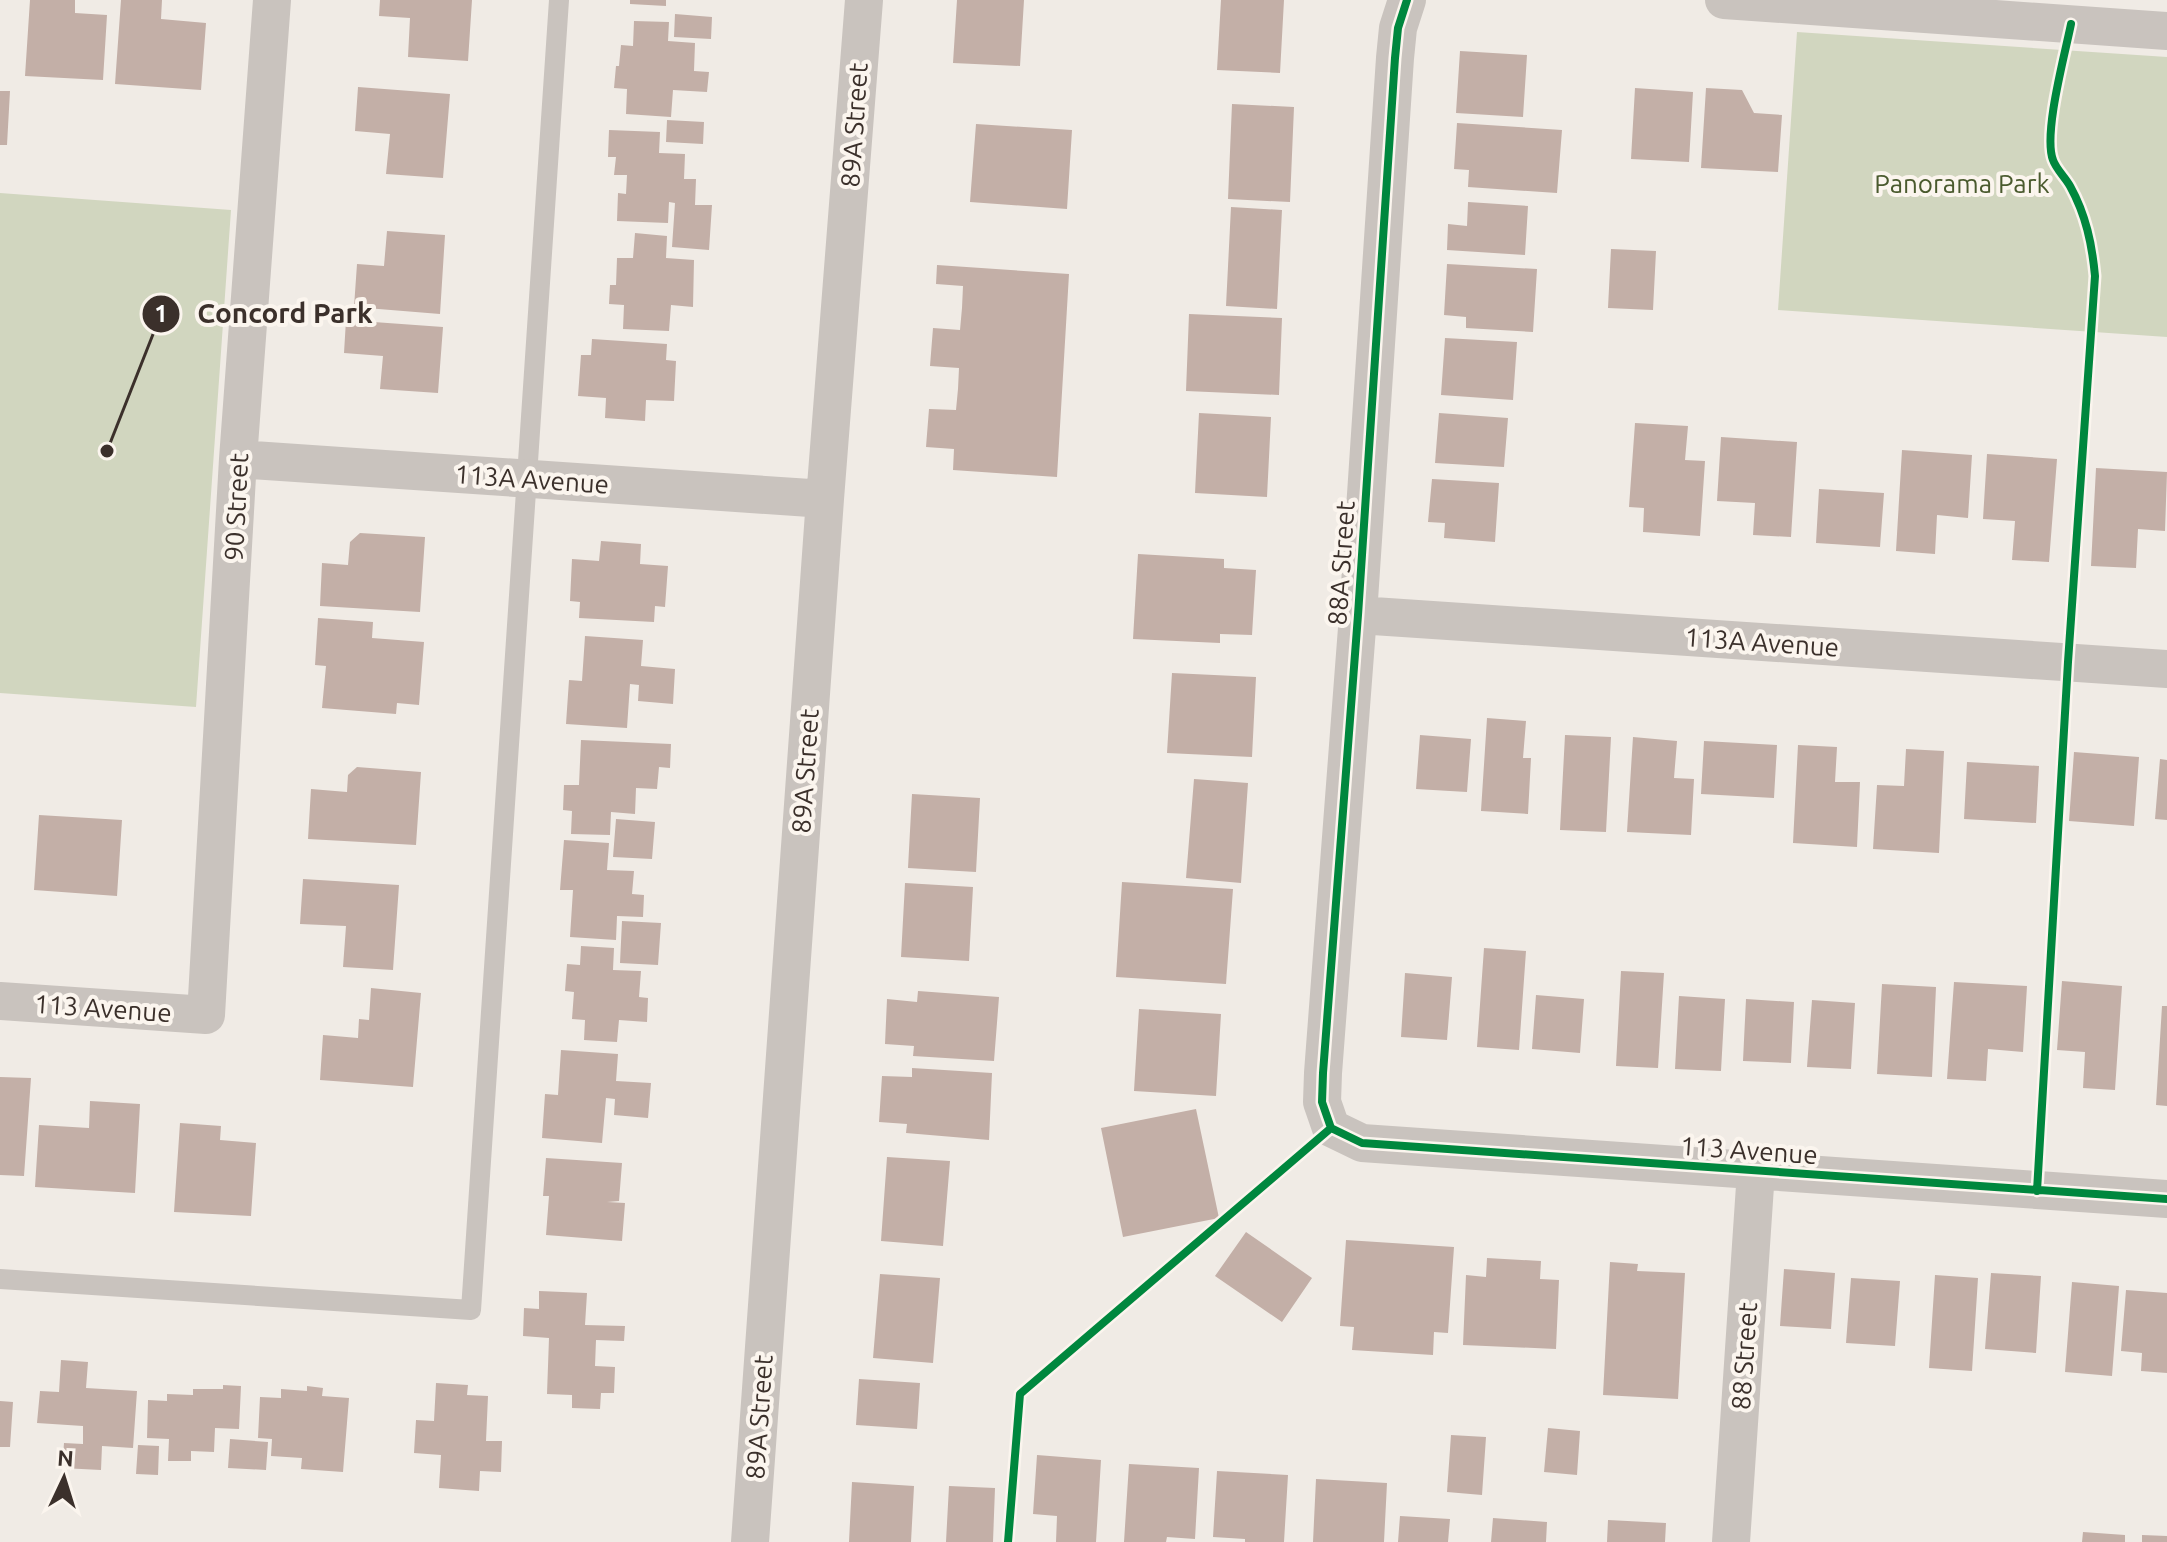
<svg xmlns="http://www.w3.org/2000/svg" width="2167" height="1542" font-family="Ubuntu,sans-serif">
  <rect width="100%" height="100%" fill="#f0ebe5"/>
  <!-- green -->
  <path fill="#d1d6bf" d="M1797 32 2167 57V337L1778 310Z
    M0 193 231 210 196 707 0 693Z"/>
  <!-- building -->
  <path fill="#c3afa7" d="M30 0H75V13L107 15 103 80 25 76Z
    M121 0H162L161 19 206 23 201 90 115 84Z
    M380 0H472L468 61 408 57 410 18 379 16Z
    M630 0H666V6L630 4Z
    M957 0H1024L1020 66 953 63Z
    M1221 0H1284L1280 73 1217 70Z
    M675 14 712 17 711 39 674 37Z
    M634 21 669 22 668 41 695 43 694 71 709 72 707 92 673 90 671 117 626 114 627 89 614 88 616 66H619L621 45 633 46Z
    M1460 51 1527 55 1523 117 1456 113Z
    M358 87 450 94 443 178 386 174 390 134 355 131Z
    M1635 88 1693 92 1689 162 1631 159Z
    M1706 88 1742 90 1754 113 1782 115 1778 172 1701 168Z
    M0 91H10L7 145H0Z
    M1232 104 1294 107 1290 202 1228 199Z
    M667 120 704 122 703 144 666 142Z
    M1457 123 1562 130 1557 193 1468 187 1469 170 1454 169Z
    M976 124 1072 130 1067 209 970 202Z
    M609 130 660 132 659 153 685 154 684 179H696L695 205H712L709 250 672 247 675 203 669 202 668 223 617 221 618 193 626 194 627 175H614L616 157H608Z
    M1468 202 1528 206 1525 255 1447 250 1448 224 1467 226Z
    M1231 207 1282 210 1277 309 1226 306Z
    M387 231 445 235 440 314 354 307 357 264 384 266Z
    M635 233 667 236 666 258 694 260 693 307 671 305 669 331 623 329 624 305 609 304 610 285H616L617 258H633Z
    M1611 249 1656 251 1653 310 1608 308Z
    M1447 264 1537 269 1533 332 1466 328V317L1444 315Z
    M937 265 1069 274 1057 477 953 470 954 449 926 447 929 409 956 410 958 389 959 368 930 366 933 328 960 330 962 308 963 286 936 284Z
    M1189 314 1282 318 1279 395 1186 391Z
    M346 320 443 327 438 393 380 389 383 356 344 353Z
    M1445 338 1517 342 1513 400 1441 395Z
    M592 339 667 344 666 360 676 361 674 401 646 400 645 421 605 418 606 398 578 396 581 355H591Z
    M1199 413 1271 417 1267 497 1195 493Z
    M1439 413 1508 418 1504 467 1435 463Z
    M1635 423 1688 426 1685 460 1705 461 1700 536 1643 532 1644 508 1629 507Z
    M1721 437 1797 442 1791 537 1753 535 1755 503 1717 501Z
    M1902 450 1972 455 1968 518 1937 515 1935 554 1896 551Z
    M1987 454 2057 459 2049 562 2012 560 2015 521 1983 519Z
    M2096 468 2167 472 2165 531 2138 529 2136 568 2091 566Z
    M1432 479 1499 483 1495 542 1444 538 1445 523 1428 522Z
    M1819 489 1884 493 1880 547 1816 543Z
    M360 533 425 537 420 612 320 606 322 563 348 565 350 542Z
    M601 541 641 544 640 564 668 566 665 607 655 606 654 622 579 618 580 602 570 601 572 559 599 561Z
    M1138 554 1224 559V568L1256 570 1252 635 1220 634V643L1133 639Z
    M318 618 373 622 372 638 424 642 419 705 397 703 396 714 322 708 326 666 315 665Z
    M585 636 643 640 641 666 675 669 673 704 638 701 639 685 630 684 627 728 566 724 569 680 582 681Z
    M1172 673 1256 677 1252 757 1167 753Z
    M1487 718 1526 721 1523 758H1531L1528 814 1481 811Z
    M1420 735 1471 739 1467 792 1416 789Z
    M1565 735 1611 737 1606 832 1560 830Z
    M1633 737 1677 741 1674 778 1694 779 1691 835 1627 832Z
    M581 740 671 744 670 768 659 767 657 789 636 788 635 814 611 812 610 835 571 834 572 811 563 810 564 785H579Z
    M1704 741 1777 745 1774 798 1701 794Z
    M1798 745 1837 747 1835 782H1860L1857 847 1793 843Z
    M1906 749 1944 751 1939 853 1873 849 1877 785 1904 786Z
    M2074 752 2139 757 2134 826 2069 821Z
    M2160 759 2167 760V820L2155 819Z
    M1967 762 2039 766 2036 823 1964 819Z
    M357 767 421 772 416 845 308 839 311 789 347 792 348 775Z
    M1194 779 1248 783 1241 883 1186 878Z
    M912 794 980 798 976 872 908 868Z
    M39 815 122 820 117 896 34 890Z
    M616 819 655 822 652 859 613 857Z
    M564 840 609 843 607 870 634 871 632 894 644 895 643 917 617 916 616 940 570 937 573 890H560Z
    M303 879 399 885 393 970 343 967 346 926 300 924Z
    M1122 882 1233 889 1226 984 1116 977Z
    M905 883 973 887 969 961 901 957Z
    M622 921 661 923 658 965 620 963Z
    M581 946 614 948 613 970 641 971 639 997 648 998 647 1022 619 1020 617 1042 584 1040 585 1020 572 1019 574 992 565 991 567 964 580 965Z
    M1484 948 1526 951 1519 1050 1477 1047Z
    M1621 971 1664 973 1658 1068 1616 1066Z
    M1405 973 1452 977 1447 1040 1401 1037Z
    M2062 981 2122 986 2115 1090 2083 1088 2085 1052 2057 1050Z
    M1954 982 2027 986 2023 1052 1988 1049 1986 1081 1947 1079Z
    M1882 984 1936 987 1932 1077 1877 1074Z
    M371 988 421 993 413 1087 320 1080 323 1035 358 1038 359 1019 369 1020Z
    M918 991 999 997 994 1061 913 1056 914 1046 885 1044 887 999 917 1002Z
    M1536 995 1584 999 1580 1053 1532 1049Z
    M1679 996 1725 999 1721 1071 1675 1069Z
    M1746 999 1794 1002 1791 1063 1743 1061Z
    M1812 1000 1855 1003 1851 1069 1807 1067Z
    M2162 1006H2167V1106L2156 1105Z
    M1139 1009 1221 1014 1216 1096 1134 1091Z
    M561 1050 618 1054 616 1081 651 1083 648 1118 614 1115 615 1099 606 1098 602 1143 542 1138 545 1094 558 1095Z
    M912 1068 992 1073 989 1140 906 1133 907 1124 879 1122 882 1076 912 1077Z
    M0 1077 31 1078 24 1176 0 1175Z
    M90 1101 140 1104 135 1193 35 1187 39 1125 89 1128Z
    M1196 1109 1219 1218 1123 1237 1101 1128Z
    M180 1123 221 1126 220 1140 256 1143 251 1216 174 1212Z
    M887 1157 950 1161 943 1246 881 1241Z
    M546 1158 622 1163 619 1201 607 1202 625 1203 622 1241 546 1235 549 1196H543Z
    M1246 1232 1312 1278 1282 1322 1215 1276Z
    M1346 1240 1454 1247 1448 1333 1434 1332 1433 1355 1352 1350 1354 1327 1340 1326Z
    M1487 1258 1541 1261 1540 1279 1559 1280 1556 1349 1463 1345 1466 1275 1486 1277Z
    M1610 1262 1638 1264 1637 1271 1685 1273 1678 1399 1603 1395Z
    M1784 1269 1835 1273 1831 1329 1780 1326Z
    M1991 1273 2041 1276 2036 1353 1985 1349Z
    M880 1274 940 1278 933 1363 873 1358Z
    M1935 1275 1978 1278 1972 1371 1929 1368Z
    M1851 1278 1900 1281 1895 1346 1846 1343Z
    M2072 1282 2119 1286 2112 1376 2065 1372Z
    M2126 1290 2167 1293V1373L2141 1371 2142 1353 2121 1351Z
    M539 1291 587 1293 585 1325 625 1326 624 1341 596 1340 595 1366 615 1367 614 1393H601L600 1409 572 1408V1395L547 1394 549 1338 523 1336 524 1308 539 1309Z
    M61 1360 88 1362 86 1388 137 1391 133 1448 102 1446 101 1470 62 1468 64 1443 83 1444V1426L37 1423 40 1391 59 1392Z
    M859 1379 920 1383 917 1429 856 1425Z
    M436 1383 468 1385 467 1395 488 1396 486 1441H502L501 1472 480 1471 479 1491 439 1488 441 1455 414 1453 416 1420 434 1421Z
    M223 1385 241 1386 239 1429 215 1428 214 1452 191 1451V1461H168L169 1439 147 1438 148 1400 167 1401V1394L193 1395V1389H223Z
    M307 1386 323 1388 322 1396 349 1398 343 1472 301 1469 302 1458 271 1456 272 1439 258 1438 260 1397 281 1398V1389L307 1391Z
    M0 1401 13 1402 10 1447H0Z
    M1548 1428 1580 1431 1577 1475 1544 1472Z
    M1451 1435 1486 1437 1482 1495 1447 1492Z
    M230 1439 268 1442 266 1470 228 1468Z
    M138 1445 159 1446 158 1475 136 1474Z
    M1037 1455 1101 1460 1096 1542H1056L1057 1516 1033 1514Z
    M1129 1464 1199 1468 1195 1539 1167 1537 1166 1542H1124Z
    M1217 1471 1288 1475 1284 1542H1245V1539L1213 1537Z
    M1316 1479 1387 1483 1384 1542H1313Z
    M852 1482 914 1486 911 1542H849Z
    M949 1486 995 1488 993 1542H946Z
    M1400 1516 1450 1519 1448 1542H1398Z
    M1493 1518 1547 1522 1546 1542H1491Z
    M1608 1520 1666 1523 1665 1542H1607Z
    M2083 1532 2125 1535V1542H2082Z
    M2142 1535 2167 1536V1542H2142Z"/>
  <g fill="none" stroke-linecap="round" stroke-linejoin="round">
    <!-- lane -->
    <path stroke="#c9c3be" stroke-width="20" d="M0 1279 471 1310 559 0"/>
    <!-- street -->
    <path stroke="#c9c3be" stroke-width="38" d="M1407 0 1398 28 1395 58 1358 615 1323 1073 1322 1102 1331 1128 1362 1143 2167 1199
      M1724 0 2167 31
      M238 459 825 499
      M1358 615 2167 669
      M0 1001 206 1015 238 459 272 0
      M750 1542 825 499 864 0
      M1731 1542 1756 1171"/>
    <!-- cycleway casing -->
    <g stroke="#fbf5ee" stroke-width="13">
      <path id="cycleway" d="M1331 1128 1322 1102 1323 1073 1358 615 1395 58 1398 28 1407 0
        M1331 1128 1362 1143 2167 1199
        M2037 1191 2068 662 2095 276C2092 244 2086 215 2070 186 2065 177 2056 169 2053 160 2043 134 2065 54 2071 24
        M1008 1542 1020 1394 1331 1128"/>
    </g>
    <!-- cycleway -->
    <use href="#cycleway" stroke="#00873e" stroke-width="8"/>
  </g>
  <g text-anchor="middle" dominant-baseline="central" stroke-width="8" stroke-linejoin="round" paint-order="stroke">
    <!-- street labels -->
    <g font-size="26" fill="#3b302b" stroke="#fbf5ee">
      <text transform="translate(854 125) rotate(-86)">89A Street</text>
      <text transform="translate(532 479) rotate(4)">113A Avenue</text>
      <text transform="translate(236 507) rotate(-87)">90 Street</text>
      <text transform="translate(1341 563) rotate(-86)">88A Street</text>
      <text transform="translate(1762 642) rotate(4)">113A Avenue</text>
      <text transform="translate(805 771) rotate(-86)">89A Street</text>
      <text transform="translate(103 1008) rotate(4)">113 Avenue</text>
      <text transform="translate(1749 1150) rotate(4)">113 Avenue</text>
      <text transform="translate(1744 1356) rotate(-86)">88 Street</text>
      <text transform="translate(759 1417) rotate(-86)">89A Street</text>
    </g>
    <!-- park labels -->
    <g font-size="26" fill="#4a5a2e" stroke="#fbf5ee">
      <text x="1962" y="183">Panorama Park</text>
    </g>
  </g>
  <!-- callouts -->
  <path fill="none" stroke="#3b302b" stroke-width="3" d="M107 451L161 314"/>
  <g fill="#3b302b" stroke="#fbf5ee" stroke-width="3">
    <circle cx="107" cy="451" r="8"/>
    <circle cx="161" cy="314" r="20"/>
  </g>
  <g font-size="24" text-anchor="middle" font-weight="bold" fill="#fff">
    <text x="161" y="322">1</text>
  </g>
  <g font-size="28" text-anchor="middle" font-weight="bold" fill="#3b302b" stroke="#fbf5ee" stroke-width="8" stroke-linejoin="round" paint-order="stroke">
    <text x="285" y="323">Concord Park</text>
  </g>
  <!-- north arrow -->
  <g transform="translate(64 1478) rotate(4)" stroke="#fbf5ee" stroke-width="6" paint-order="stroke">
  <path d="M0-6L14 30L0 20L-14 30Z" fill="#3b302b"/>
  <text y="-12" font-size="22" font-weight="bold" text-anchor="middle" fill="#3b302b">N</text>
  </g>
</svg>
